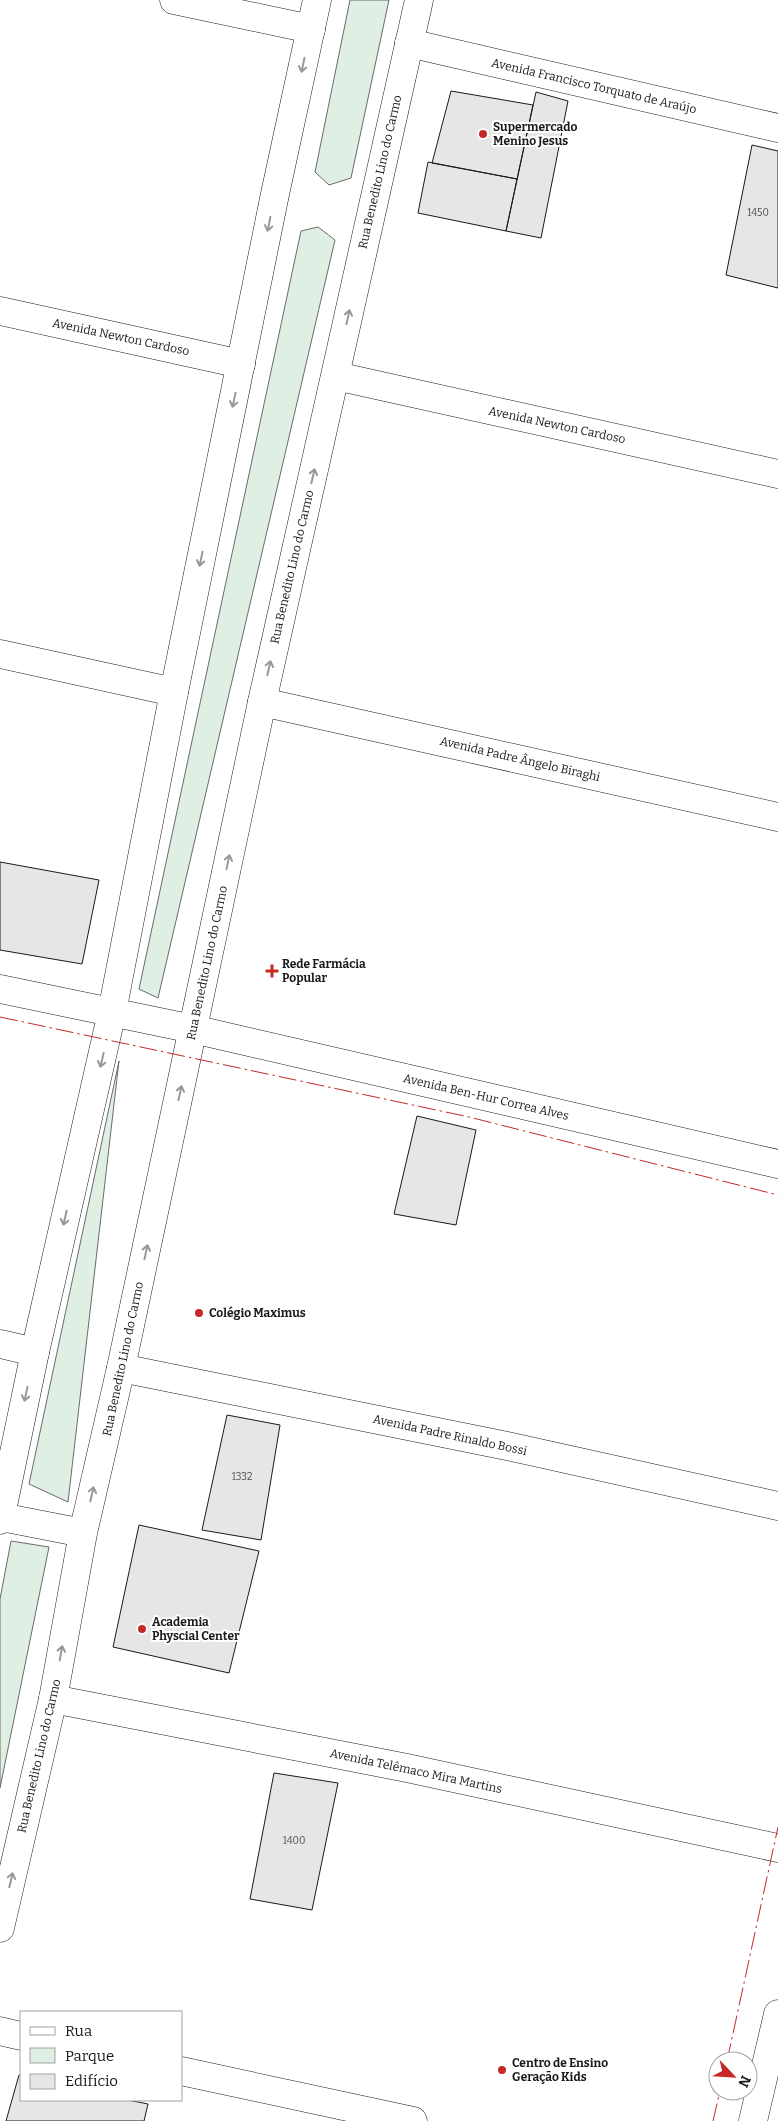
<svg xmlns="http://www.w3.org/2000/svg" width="778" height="2121" font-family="Bitter,serif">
  <rect width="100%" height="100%" fill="#fff"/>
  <!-- green -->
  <path fill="#e0efe3" stroke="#6a6a6a" d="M350 0H389L351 178 329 185 315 172Z
    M318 227 335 240 158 998 139 989 301 231Z
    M119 1061 68 1502 29 1484Z
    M11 1541 49 1547 0 1788V1599Z"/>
  <!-- building -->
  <path fill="#e6e6e6" stroke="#1a1a1a" d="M451 91 533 105 517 179 432 163Z
    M536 92 568 101 541 238 506 231Z
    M752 145 778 151V288L726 275Z
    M428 162 517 179 506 231 418 213Z
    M0 862 99 880 82 964 0 950Z
    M417 1116 476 1130 456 1225 394 1214Z
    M227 1415 280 1425 261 1540 202 1530Z
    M139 1525 259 1551 229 1673 113 1647Z
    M274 1773 338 1783 312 1910 250 1899Z
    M19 2075H21V2100H128L148 2104 144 2121H6Z"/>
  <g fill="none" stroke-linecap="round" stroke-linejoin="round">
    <!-- street casing -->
    <g stroke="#1a1a1a" stroke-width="29">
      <path id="street" d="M174 0 311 29
        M409 43 778 128
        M0 311 241 364
        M336 376 778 474
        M0 654 174 692
        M262 702 778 817
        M193 1029 778 1164
        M0 1344 35 1352
        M121 1368 507 1446 778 1506
        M53 1699 407 1768 778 1848
        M0 2031 21 2036
        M181 2071 413 2121
        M753 2121 778 2014"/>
    </g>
    <!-- secondary casing -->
    <g stroke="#1a1a1a" stroke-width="29">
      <path id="secondary" d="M0 989 193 1029
        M1 1517 83 1533
        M0 1520 35 1352 112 1012 174 692 275 194 317 0
        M0 1928 53 1699 83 1533 121 1368 262 702 419 0"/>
    </g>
    <!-- street -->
    <use href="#street" stroke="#fff" stroke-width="28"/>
    <!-- secondary -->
    <use href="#secondary" stroke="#fff" stroke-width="28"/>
    <!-- power -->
    <path stroke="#c62828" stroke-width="1" stroke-dasharray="18 4 2.5 4" stroke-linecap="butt" d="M0 1017 469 1117 778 1195
      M727 2061 778 1827
      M713 2121 720 2091"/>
  </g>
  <!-- one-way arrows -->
  <defs><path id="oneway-shaft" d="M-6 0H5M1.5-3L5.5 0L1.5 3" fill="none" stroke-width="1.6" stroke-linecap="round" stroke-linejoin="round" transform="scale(1.25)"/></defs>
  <g stroke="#989898">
    <use href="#oneway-shaft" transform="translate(303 65) rotate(102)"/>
    <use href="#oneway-shaft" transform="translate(269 224) rotate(101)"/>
    <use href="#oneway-shaft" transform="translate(348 317) rotate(-78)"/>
    <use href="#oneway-shaft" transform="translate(234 400) rotate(102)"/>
    <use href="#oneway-shaft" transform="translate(313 476) rotate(-77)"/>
    <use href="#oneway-shaft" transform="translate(201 559) rotate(102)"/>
    <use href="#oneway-shaft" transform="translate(269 668) rotate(-77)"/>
    <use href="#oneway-shaft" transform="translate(228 862) rotate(-78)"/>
    <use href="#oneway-shaft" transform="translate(102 1060) rotate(103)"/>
    <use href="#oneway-shaft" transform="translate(180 1093) rotate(-78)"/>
    <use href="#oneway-shaft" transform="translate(65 1218) rotate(103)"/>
    <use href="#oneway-shaft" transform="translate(146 1252) rotate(-78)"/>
    <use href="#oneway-shaft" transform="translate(26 1394) rotate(102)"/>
    <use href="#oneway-shaft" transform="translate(92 1494) rotate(-77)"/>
    <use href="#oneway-shaft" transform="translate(61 1653) rotate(-80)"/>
    <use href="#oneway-shaft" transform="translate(11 1880) rotate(-77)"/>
  </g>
  <!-- markers -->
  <g fill="#c62828" stroke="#fff" stroke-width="2">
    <circle cx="483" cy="134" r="5"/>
    <path d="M269.5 963.5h5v5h5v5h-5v5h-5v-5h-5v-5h5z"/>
    <circle cx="199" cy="1313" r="5"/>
    <circle cx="142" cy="1629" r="5"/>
    <circle cx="502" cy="2070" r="5"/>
  </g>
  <g text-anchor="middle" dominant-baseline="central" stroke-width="4" stroke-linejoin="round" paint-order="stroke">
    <!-- number labels -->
    <g font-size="10" fill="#4d4d4d">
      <text x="758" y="213">1450</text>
      <text x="242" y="1477">1332</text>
      <text x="294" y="1841">1400</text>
    </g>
    <!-- street labels -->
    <g font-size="12" fill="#1a1a1a" stroke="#fff">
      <text transform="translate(594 86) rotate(13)">Avenida Francisco Torquato de Araújo</text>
      <text transform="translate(380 172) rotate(-77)">Rua Benedito Lino do Carmo</text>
      <text transform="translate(121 337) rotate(12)">Avenida Newton Cardoso</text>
      <text transform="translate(557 425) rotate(12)">Avenida Newton Cardoso</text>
      <text transform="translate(292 567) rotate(-77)">Rua Benedito Lino do Carmo</text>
      <text transform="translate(520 759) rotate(13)">Avenida Padre Ângelo Biraghi</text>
      <text transform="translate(207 963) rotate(-78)">Rua Benedito Lino do Carmo</text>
      <text transform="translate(486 1097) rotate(13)">Avenida Ben-Hur Correa Alves</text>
      <text transform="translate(123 1359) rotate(-78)">Rua Benedito Lino do Carmo</text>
      <text transform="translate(450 1435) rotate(12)">Avenida Padre Rinaldo Bossi</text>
      <text transform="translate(39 1756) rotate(-77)">Rua Benedito Lino do Carmo</text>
      <text transform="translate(416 1771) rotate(12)">Avenida Telêmaco Mira Martins</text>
    </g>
    <!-- poi labels -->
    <g font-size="12" font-weight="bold" fill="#1a1a1a" stroke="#fff" text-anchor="start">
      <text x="493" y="127">Supermercado<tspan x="493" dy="14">Menino Jesus</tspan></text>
      <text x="282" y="964">Rede Farmácia<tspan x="282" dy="14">Popular</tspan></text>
      <text x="209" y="1313">Colégio Maximus</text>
      <text x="152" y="1622">Academia<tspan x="152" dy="14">Physcial Center</tspan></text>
      <text x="512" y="2063">Centro de Ensino<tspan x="512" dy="14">Geração Kids</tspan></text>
    </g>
  </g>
  <!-- legend -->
  <rect x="20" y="2011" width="162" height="90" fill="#ffffff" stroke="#a3a3a3"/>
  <rect x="30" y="2027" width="25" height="8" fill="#ffffff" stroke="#a3a3a3"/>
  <text x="65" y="2036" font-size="15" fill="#1a1a1a">Rua</text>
  <rect x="30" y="2048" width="25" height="15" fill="#e0efe3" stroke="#a3a3a3"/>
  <text x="65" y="2061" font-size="15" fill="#1a1a1a">Parque</text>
  <rect x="30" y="2074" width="25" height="15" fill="#e6e6e6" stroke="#a3a3a3"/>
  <text x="65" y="2086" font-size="15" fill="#1a1a1a">Edifício</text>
  <!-- north arrow -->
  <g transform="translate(733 2076) rotate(115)"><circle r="24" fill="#ffffff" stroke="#a3a3a3"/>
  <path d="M0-4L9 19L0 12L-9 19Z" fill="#c62828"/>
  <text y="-8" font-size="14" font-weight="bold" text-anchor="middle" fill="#1a1a1a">N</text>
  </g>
</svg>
